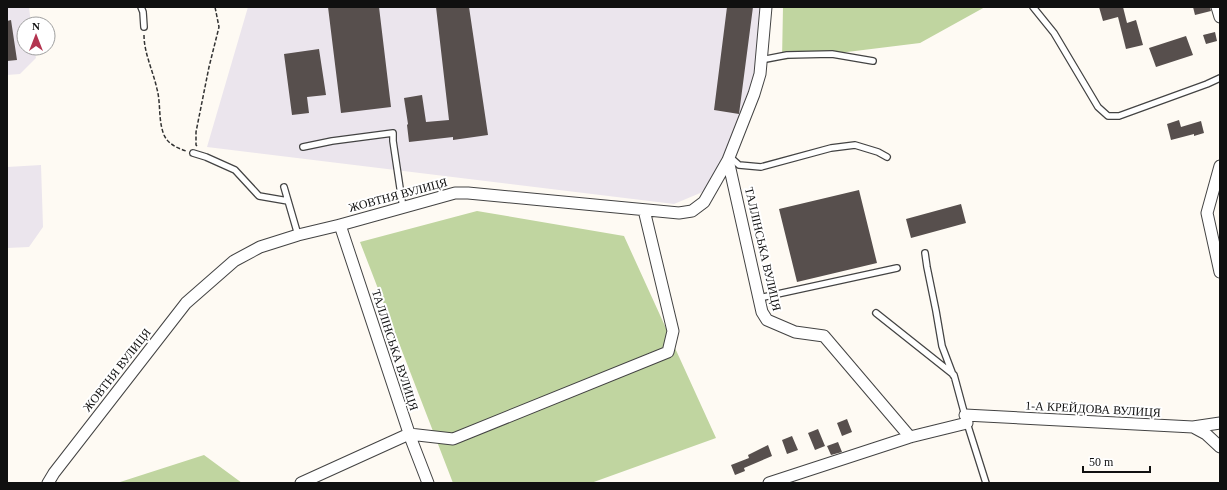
<svg xmlns="http://www.w3.org/2000/svg" width="1227" height="490" font-family="Georgia,serif">
  <rect width="100%" height="100%" fill="#fefaf3"/>
  <!-- industrial -->
  <path fill="#ebe5ed" d="M7 7H29L31 24H24V48H34L36 58 20 74 7 75Z
    M248 7H762L757 63 744 114 705 191 674 204 207 147Z
    M41 165 43 227 29 247 7 248V167Z"/>
  <!-- forest -->
  <path fill="#c0d5a0" d="M783 7H985L920 43 782 60Z
    M477 211 624 236 716 438 591 483H453L360 242Z
    M204 455 242 483H117Z"/>
  <!-- building -->
  <path fill="#574f4d" d="M328 7H379L391 107 341 113Z
    M436 7H469L488 135 453 140V137L409 142 407 125 408 124 404 98 422 95 426 122 449 120Z
    M727 7H753L739 114 714 110Z
    M1099 7H1123L1127 23 1136 20 1143 45 1126 49 1118 17 1103 21Z
    M1193 7H1210L1211 11 1195 15Z
    M11 20 17 60 7 61V21Z
    M1215 32 1217 41 1206 44 1203 35Z
    M1186 36 1193 55 1156 67 1149 48Z
    M319 49 326 95 307 97 309 113 292 115 284 54Z
    M1179 120 1181 127 1201 121 1204 133 1194 136V134L1171 140 1167 124Z
    M859 190 877 263 797 282 779 209Z
    M961 204 966 223 911 238 906 219Z
    M847 419 852 432 842 436 837 423Z
    M818 429 825 446 815 450 808 433Z
    M792 436 798 450 787 454 782 440Z
    M838 442 842 452 831 455 827 446Z
    M768 445 772 456 744 468 745 471 735 475 731 465 749 458 748 455Z"/>
  <g fill="none" stroke-linecap="round" stroke-linejoin="round">
    <!-- service casing -->
    <g stroke="#434343" stroke-width="8">
      <path id="service" d="M141 7 143 12 144 27
        M1033 7 1054 33 1098 107 1108 116H1119L1207 84 1220 78
        M761 60 787 55 832 54 873 61
        M303 147 332 141 393 133V141L403 208
        M193 153 206 157 235 170 259 196 288 201
        M730 157 739 165 761 167 831 148 855 145 878 152 887 157
        M284 187 298 235
        M925 253 927 267 936 311 942 346 953 375
        M759 298 897 268
        M876 313 954 375 967 423 986 483"/>
    </g>
    <!-- minor casing -->
    <g stroke="#434343" stroke-width="13">
      <path id="minor" d="M1217 7 1220 17
        M728 160 762 312 767 320 795 332 824 336 910 437
        M1220 166 1207 213 1220 272
        M340 225 411 439 428 483
        M965 415 1193 427 1220 423
        M1193 427 1206 434 1220 447
        M48 483 54 473 186 303 234 261 260 247 298 235 340 225 455 193H468L679 213 692 211 704 202 728 160 754 94 760 74 766 7
        M301 483 409 434 453 439 668 352 673 331 644 210
        M769 483 910 437 967 423"/>
    </g>
    <!-- path -->
    <path stroke="#323232" stroke-width="1.5" stroke-dasharray="4 2" stroke-linecap="butt" d="M144 35C144 53 153 71 157 89 161 104 158 120 164 135 168 144 177 148 186 151
      M197 146 196 145V132L209 67 219 27 215 7"/>
    <!-- service -->
    <use href="#service" stroke="#fff" stroke-width="5.5"/>
    <!-- minor -->
    <use href="#minor" stroke="#fff" stroke-width="11"/>
  </g>
  <g text-anchor="middle" dominant-baseline="central" stroke-width="4" stroke-linejoin="round" paint-order="stroke">
    <!-- street labels -->
    <g font-size="12" fill="#101010" stroke="#fff">
      <text transform="translate(398 195) rotate(-15)">ЖОВТНЯ ВУЛИЦЯ</text>
      <text transform="translate(763 249) rotate(77)">ТАЛЛІНСЬКА ВУЛИЦЯ</text>
      <text transform="translate(395 350) rotate(72)">ТАЛЛІНСЬКА ВУЛИЦЯ</text>
      <text transform="translate(117 370) rotate(-52)">ЖОВТНЯ ВУЛИЦЯ</text>
      <text transform="translate(1093 409) rotate(3)">1-А КРЕЙДОВА ВУЛИЦЯ</text>
    </g>
  </g>
  <!-- border -->
  <rect width="1227" height="490" fill="none" stroke="#101010" stroke-width="16"/>
  <!-- north arrow -->
  <g transform="translate(36 36)"><circle r="19" fill="#ffffff" stroke="#9f9f9f"/>
  <path d="M0-3L7 15L0 10L-7 15Z" fill="#b3344f"/>
  <text y="-6" font-size="11" font-weight="bold" text-anchor="middle" fill="#101010">N</text>
  </g>
  <!-- scale -->
  <path d="M1083 466v6h67v-6" fill="none" stroke="#101010" stroke-width="2"/>
  <text x="1089" y="466" font-size="12" fill="#101010" stroke="#ffffff" stroke-width="3" paint-order="stroke">50 m</text>
</svg>
